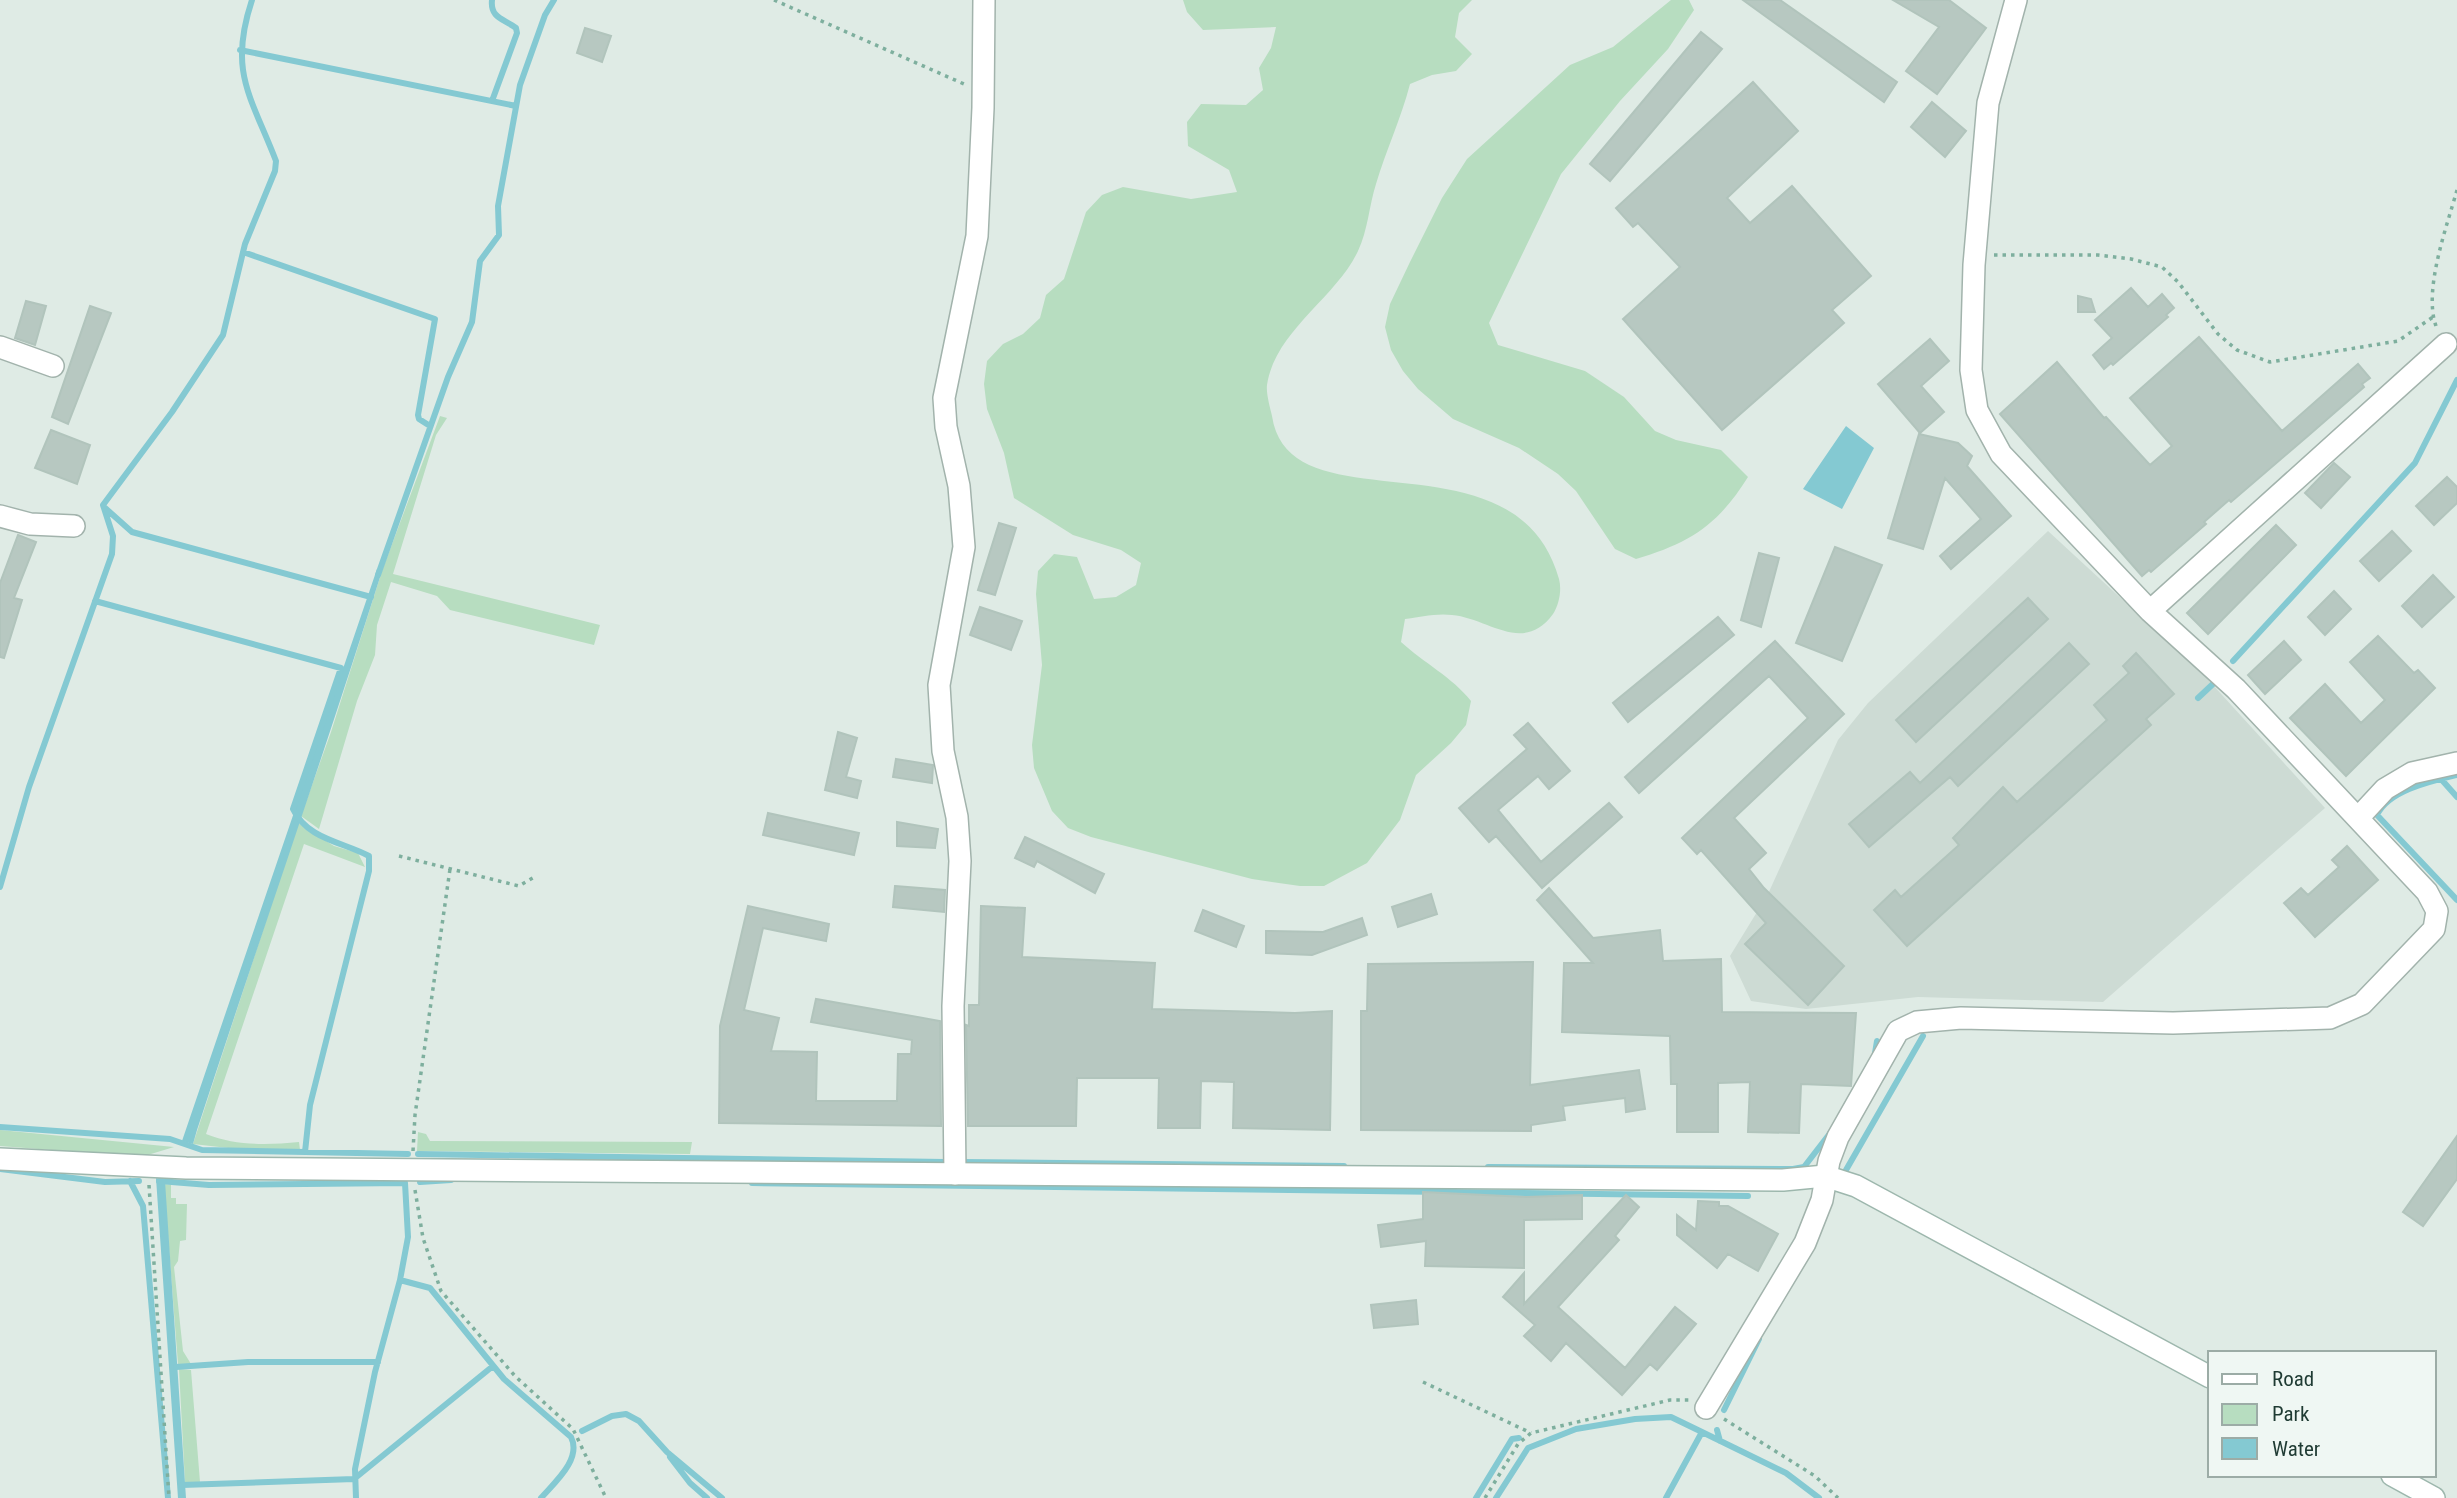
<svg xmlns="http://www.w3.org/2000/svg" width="2457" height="1498" font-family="'Roboto Condensed',sans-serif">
  <rect width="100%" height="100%" fill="#dfebe5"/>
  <!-- built -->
  <path fill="#cddbd4" d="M2048 531 2202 673 2325 808 2103 1002 1918 997 1806 1009 1751 1001 1730 956 1768 894 1838 740 1868 703Z"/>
  <!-- green -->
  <path fill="#b7ddc0" d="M1183 0H1472L1459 13 1455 37 1472 54 1456 71 1432 75 1410 84C1401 119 1386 150 1376 184 1369 206 1368 230 1358 251 1336 298 1275 331 1267 385 1266 394 1270 407 1272 416 1289 531 1516 426 1559 579 1562 590 1559 605 1553 614 1523 655 1488 618 1452 615 1437 613 1419 617 1405 619L1401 642C1424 663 1452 677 1471 701L1466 725 1451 743 1416 775 1400 820 1367 863 1324 886H1300L1252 879 1091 837 1068 828 1052 811 1034 768 1032 745 1042 665 1036 594 1038 571 1054 554 1077 557 1094 599 1116 597 1136 585 1141 563 1121 550 1073 535 1014 498 1004 453 987 409 984 384 987 361 1003 344 1023 334 1040 318 1046 295 1064 279 1086 212 1102 195 1123 187 1191 199 1237 192 1229 170 1188 146 1187 122 1201 104 1246 105 1263 90 1259 68 1271 48 1276 27 1203 30 1187 12Z
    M1671 0H1689L1694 10 1668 49 1620 101 1561 174 1489 323 1498 345 1585 371 1624 397 1655 431 1676 440 1721 450 1748 477C1718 525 1690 543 1636 559L1615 549 1576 491 1558 474 1519 448 1453 419 1418 389 1403 371 1391 350 1385 327 1390 304 1410 262 1442 198 1467 159 1570 65 1613 47Z
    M440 416 447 418 436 435 393 574 600 625 594 645 450 610 437 596 391 582 377 625 375 655 357 701 319 829 301 816 331 732 382 571Z
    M298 823 334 846 358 853 365 867 304 844 206 1134C236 1146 267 1145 299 1142L300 1150H246L193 1144Z
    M0 1130 174 1147 141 1157 0 1146Z
    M418 1132 426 1134 430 1141 692 1142 690 1154 417 1151Z
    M164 1184 171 1185V1198H176V1204H187L186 1240 180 1241 178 1261 174 1267 183 1351 191 1364H178Z
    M179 1369 191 1370 200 1482H185Z"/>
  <!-- water -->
  <path fill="#84c9d2" d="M1846 426 1874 448 1842 509 1803 489Z
    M377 569 382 571C323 758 258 943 197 1130L193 1144 182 1141Z
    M156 1178 165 1181 186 1498H178Z"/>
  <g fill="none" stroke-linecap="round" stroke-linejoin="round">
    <!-- stream -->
    <path stroke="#84c9d2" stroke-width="6" d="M240 50 516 106
      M492 101 517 33 516 28C504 19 490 18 492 0
      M243 252 435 319 418 415 419 419 430 426
      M104 507 132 532 371 597
      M378 575 448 377 472 322 480 261 499 235 498 206 520 85 545 15 554 0
      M95 601 341 668 293 809C307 839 343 842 369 856V871L310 1105 305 1152
      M2233 661 2415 463 2457 380
      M2198 698 2214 683
      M2457 775C2432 781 2389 790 2377 815L2457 900
      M2441 779 2457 797
      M0 887 29 787 112 554 113 536 103 505 172 412 223 335 245 244 275 171 276 161C251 96 228 72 252 0
      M1875 1053 1877 1041
      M0 1127 170 1139 202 1150 408 1154
      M418 1154 945 1162
      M961 1162 1344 1166
      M1488 1167 1793 1169 1804 1167 1831 1132
      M0 1169 105 1182 139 1181
      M1846 1170 1923 1036
      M130 1181 143 1206 168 1498
      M159 1181 209 1185 405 1183 408 1237 400 1280 375 1372 355 1469 356 1498
      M420 1182 451 1180
      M752 1183 1748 1196
      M400 1280 430 1288 504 1379 571 1437C582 1459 555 1482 541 1498
      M176 1367 248 1362H378
      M1724 1410 1759 1339
      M1717 1430 1720 1441
      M582 1431 612 1416 626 1414 639 1421 667 1452 722 1498
      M1702 1432 1786 1473 1819 1498
      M670 1457 690 1483 707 1498
      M182 1485 354 1479 493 1366
      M1476 1498 1512 1439 1519 1438
      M1496 1498 1528 1448 1576 1429 1635 1419 1671 1417 1702 1432 1666 1498"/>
  </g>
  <!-- building -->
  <path fill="#b7c8c1" stroke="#b1c4bc" stroke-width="2" d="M1743 0H1780L1897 82 1884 102Z
    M1893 0H1949L1986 28 1937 94 1906 71 1939 27Z
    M585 28 611 36 602 62 577 53Z
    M1701 32 1722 49 1610 181 1590 164Z
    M1753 82 1798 131 1727 198 1750 223 1792 186 1871 276 1832 310 1844 323 1722 430 1623 319 1680 267 1638 223 1633 227 1616 208Z
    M1932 102 1966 131 1945 157 1911 127Z
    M2131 288 2148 307 2162 294 2174 308 2166 315 2168 317 2113 365 2111 363 2104 369 2093 355 2112 338 2095 320Z
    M2078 296 2091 299 2095 312H2078Z
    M26 301 46 306 35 345 15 338Z
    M90 306 111 313 68 424 52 417Z
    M2199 337 2282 431 2358 364 2370 378 2362 384 2364 387 2309 435 2231 502 2229 500 2204 522 2206 524 2151 572 2149 570 2142 576 2000 414 2057 362 2104 418 2106 417 2150 465 2172 446 2130 398Z
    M1930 339 1949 361 1921 386 1944 412 1920 433 1878 384Z
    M51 430 90 445 77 484 35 468Z
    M1919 434 1958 443 1972 456 1967 466 2011 516 1951 569 1940 556 1981 519 1945 478 1923 549 1888 538Z
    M2334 463 2350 477 2321 508 2305 493Z
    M2447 477 2457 487V503L2434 525 2416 506Z
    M999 523 1016 528 995 595 978 590Z
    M2276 525 2296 545 2208 634 2187 613Z
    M2392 531 2411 551 2379 581 2360 561Z
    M18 535 36 542 14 598 22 600 4 658 0 657V583Z
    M1835 547 1882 565 1842 661 1796 643Z
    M1759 553 1779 558 1761 627 1741 620Z
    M2433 575 2454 597 2422 627 2402 606Z
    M2334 591 2351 609 2325 635 2308 617Z
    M2028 598 2048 619 1916 742 1896 720Z
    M980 607 1022 621 1011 650 970 635Z
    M1718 617 1734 635 1628 722 1613 703Z
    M2378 636 2414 673 2418 670 2435 688 2346 776 2290 718 2325 684 2361 723 2385 700 2350 662Z
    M1775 641 1844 714 1734 818 1766 853 1749 869 1764 888 1844 966 1808 1005 1745 944 1766 923 1701 850 1697 854 1682 838 1808 718 1769 676 1639 793 1625 777Z
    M2284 641 2301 660 2265 694 2248 675Z
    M2069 643 2089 664 1958 786 1950 777 1869 847 1849 824 1910 772 1920 783Z
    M2136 653 2174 694 2146 719 2151 725 1907 946 1874 910 1895 890 1901 897 1959 845 1953 838 2003 787 2017 802 2107 720 2094 705 2129 673 2123 666Z
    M1528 723 1570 771 1549 789 1538 776 1498 810 1541 862 1609 803 1622 817 1542 888 1496 836 1489 842 1459 808 1527 749 1514 735Z
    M838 732 857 738 846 777 861 781 857 798 825 790Z
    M896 759 933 765 932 783 893 777Z
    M768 813 859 833 854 855 763 835Z
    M897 822 938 829 935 848 897 846Z
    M1025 837 1104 874 1095 893 1037 861 1034 867 1015 858Z
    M2347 846 2378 880 2315 937 2284 903 2301 888 2308 895 2339 867 2332 860Z
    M895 886 945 890 944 912 893 907Z
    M1549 888 1593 938 1660 930 1663 961 1721 959 1722 1012 1856 1013 1851 1086 1801 1084 1799 1133 1748 1132 1750 1082 1718 1083V1132H1677V1084H1671L1670 1036 1562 1032 1564 963H1593L1537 900Z
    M1431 894 1437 914 1398 927 1392 907Z
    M748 906 829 924 826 941 763 928 744 1010 779 1018 771 1051 817 1052 816 1101H897L898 1054H911L912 1040 811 1022 816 999 940 1021 941 1126 719 1123 720 1026Z
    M981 906 1025 908 1022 957 1155 963 1152 1009 1295 1013 1332 1011 1330 1130 1233 1128 1234 1082 1201 1081 1200 1128H1158L1159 1078H1077L1076 1126H968L966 1025 969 1026V1005H979Z
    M1203 910 1244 926 1236 947 1195 931Z
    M1362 918 1367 935 1312 955 1266 953V931L1323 932Z
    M1533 962 1530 1085 1639 1070 1645 1109 1626 1112 1625 1098 1563 1106 1565 1120 1531 1125V1131L1361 1130V1011H1367L1368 964Z
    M2457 1136V1179L2423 1226 2403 1212Z
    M1423 1192 1526 1197 1582 1195V1219L1524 1220V1268L1425 1266 1426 1241 1381 1247 1378 1225 1423 1219Z
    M1626 1195 1639 1207 1615 1236 1619 1240 1558 1307 1625 1368 1675 1307 1696 1324 1657 1370 1650 1364 1622 1395 1566 1343 1551 1361 1524 1336 1535 1325 1503 1297 1524 1273V1304Z
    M1698 1201 1719 1202V1206H1728L1778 1234 1758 1271 1728 1254 1717 1268 1677 1235V1215L1696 1230Z
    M1416 1300 1418 1324 1374 1328 1371 1305Z"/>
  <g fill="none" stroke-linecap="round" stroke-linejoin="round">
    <!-- street casing -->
    <g stroke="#a2b3ac" stroke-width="24">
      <path id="street" d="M0 347 53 366
        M0 516 30 524 74 526
        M2150 611 2446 344
        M2359 817 2385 789 2412 773 2457 763
        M955 1174 953 1006 960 861 957 817 943 751 939 685 964 547 959 486 946 427 944 398 977 236 983 108 984 0
        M1706 1408 1805 1243 1822 1200 1829 1161 1838 1137 1898 1031 1917 1022 1961 1018 2173 1023 2330 1018 2362 1004 2434 929 2437 911 2427 892 2236 689 2150 611 2001 454 1977 410 1971 370 1974 265 1988 103 2016 0"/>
    </g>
    <!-- secondary casing -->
    <g stroke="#9db7ad" stroke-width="24">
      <path id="secondary" d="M0 1159 186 1168 1783 1180 1825 1176 1856 1186 2210 1377
        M2392 1475 2434 1498"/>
    </g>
    <!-- path -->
    <path stroke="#7eaf9e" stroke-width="3.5" stroke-dasharray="3.5 5" stroke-linecap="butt" d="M774 0 964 84
      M1994 255H2098L2131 259 2162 267 2178 282 2218 334 2237 350 2270 362 2398 341 2433 317
      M2436 326C2423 290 2447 226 2457 190
      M399 856 519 886 536 876
      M413 1151 415 1115 450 869
      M149 1185 169 1498
      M415 1190 423 1238 441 1291 515 1376 573 1429 606 1498
      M1423 1382 1531 1433
      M1724 1419 1815 1476 1838 1498
      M1485 1498 1518 1444 1531 1433 1670 1400H1690"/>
    <!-- street -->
    <use href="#street" stroke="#fff" stroke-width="21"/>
    <!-- secondary -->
    <use href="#secondary" stroke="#fff" stroke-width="21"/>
  </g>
  <!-- legend -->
  <rect x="2208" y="1351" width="228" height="126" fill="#eff7f3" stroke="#9caca6" stroke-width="2"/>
  <rect x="2222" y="1374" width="35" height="10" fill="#ffffff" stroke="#9caca6" stroke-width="2"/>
  <text x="2272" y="1386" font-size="21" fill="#1f3b33">Road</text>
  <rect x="2222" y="1404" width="35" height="21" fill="#b7ddc0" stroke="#9caca6" stroke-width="2"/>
  <text x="2272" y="1421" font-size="21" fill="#1f3b33">Park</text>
  <rect x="2222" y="1438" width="35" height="21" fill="#84c9d2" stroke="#9caca6" stroke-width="2"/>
  <text x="2272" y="1456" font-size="21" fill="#1f3b33">Water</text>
</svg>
